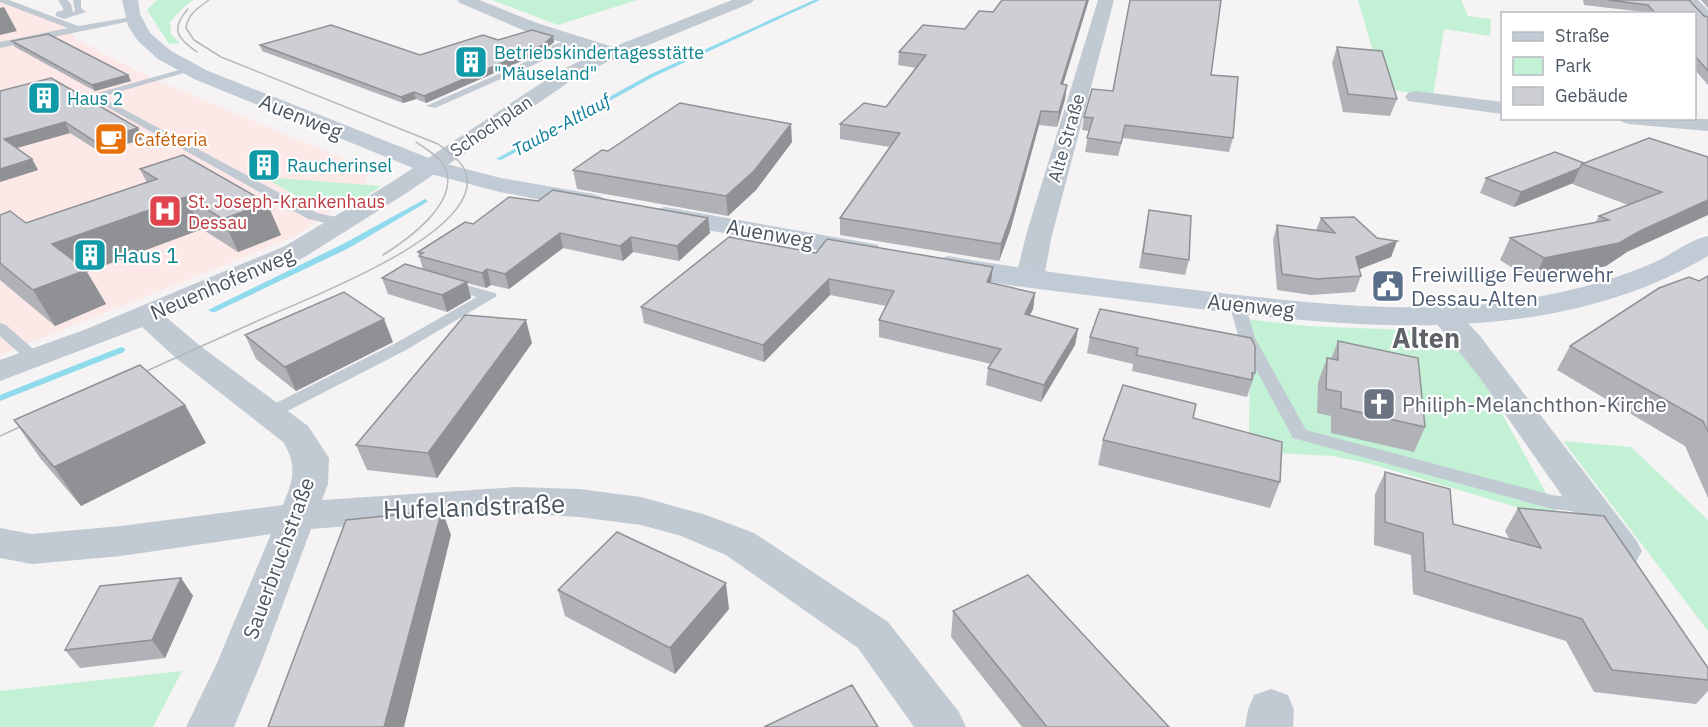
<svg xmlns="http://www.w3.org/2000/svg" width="1708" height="727" font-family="'IBM Plex Sans',sans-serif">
  <rect width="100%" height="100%" fill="#f5f3f3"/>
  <!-- medical -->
  <path fill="#fce8e6" d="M0 0 68 26 76 39 151 78 361 166 368 175 365 186 296 236 0 355Z"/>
  <!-- green -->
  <path fill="#c3f1d5" d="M157 0H194L187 4 170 22 171 34 180 43 169 44 147 10Z
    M492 0H637L558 25Z
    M1358 0H1461L1468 16 1491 19 1490 36 1444 29 1433 96 1384 89Z
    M263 177 381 186C329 224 313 204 263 177Z
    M1247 319 1307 326 1407 330 1439 342 1467 356 1481 376 1561 520 1371 464 1333 456 1274 453 1249 437 1250 342Z
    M1563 441 1631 447 1708 520V631Z
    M182 671 153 727H0V691Z"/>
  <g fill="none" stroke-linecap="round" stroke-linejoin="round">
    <!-- stream -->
    <path fill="#90daee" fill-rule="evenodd" d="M814 0H820L655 76 501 160 496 159 651 74Z
      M425 199 428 201 427 202 349 248 215 312H212L208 310 343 244Z
      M121 347 124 348 125 350 124 352 0 401V395Z"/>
    <!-- service -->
    <path fill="#c1cad2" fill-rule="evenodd" d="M0 0H9L78 26 132 17 136 20 0 48V42L68 28 0 2Z
      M58 0H67L71 4 73 12 75 11 73 0H81V8L86 12 64 19 56 16V12L64 10Z
      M574 38 579 41 577 43 559 49 549 58 435 108 426 106 543 54 553 45Z
      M186 68 194 70 101 97 317 213 350 220 352 223 350 226 345 227 308 219 87 96Z
      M448 280 495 293 497 296 406 350 276 417H264L261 413 264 409 394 344 477 297 443 287 441 284Z
      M1237 299 1245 304 1255 338 1306 430 1552 495 1595 501 1598 506 1595 511 1588 513 1552 509 1293 438 1239 338 1229 304Z
      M0 323 6 325 41 356 43 359 41 362H29L0 336Z"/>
    <!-- minor -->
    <path fill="#c1cad2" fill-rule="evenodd" d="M457 0H479L537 23 613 47 732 0H754L751 3 607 62 575 78 408 192 303 258 166 317 199 345 308 426 329 458 328 484 322 500 516 487 579 489 641 497 706 515 754 533 888 622 959 712 966 727H914L858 648 726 555 681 536 641 525 579 517 516 513 311 529 261 663 234 727H186L217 663 271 534 121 556 32 564 0 558V528L32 534 121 526 283 505C293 480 298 466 283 442L177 359 142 327 0 381V360L84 330 285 246 392 182 561 70 597 53 525 31 460 3Z
      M1098 0H1114L1052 235 1044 277 1040 283 1030 285 1020 283 1016 277 1026 235Z
      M1681 0H1698L1708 10V24L1702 22Z
      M1415 91 1502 102V114L1408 101 1405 97 1408 93Z
      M1619 118 1708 119V131L1629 124 1622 122Z
      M1444 305 1454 308 1480 336 1636 540 1642 551 1636 562 1622 566 1608 562 1480 378 1429 314 1434 308Z
      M1271 689 1288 695 1294 710 1293 727H1245L1248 710 1254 695Z"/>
    <!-- secondary -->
    <path fill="#c1cbd6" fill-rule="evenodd" d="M122 0H138L140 14 150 33 171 51 208 71 439 162 501 178 593 194 602 197 606 202 602 207 593 210 500 192 423 172 194 79 158 59 138 41 128 26Z
      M665 207 868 243 878 245 882 251 878 257 868 259 656 221 652 215 656 209Z
      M1708 236V256C1540 356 1328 325 1144 302 1076 293 1005 288 938 271L934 265 938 259 948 256C1033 271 1119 281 1204 291 1316 304 1436 318 1547 295 1584 288 1621 277 1655 262 1673 254 1689 240 1708 236Z"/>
    <!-- tram -->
    <path stroke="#b5b8bd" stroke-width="1.5" d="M188 9C170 29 177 38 197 52
      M383 255C407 240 458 204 446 170 441 157 427 150 416 142
      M131 378C175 358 220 338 264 318 308 298 475 236 467 178 465 162 449 153 438 144L221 57 194 40 186 28C188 14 198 8 209 0
      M0 436 35 420"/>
  </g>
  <!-- wall -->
  <path fill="#b0b2b7" d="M1583 0H1689L1704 16 1708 17V85L1695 70V14H1646L1644 12 1584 5Z
    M1701 0H1708V8Z
    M965 29 1063 84 1067 85 1065 99 1057 127 1039 125 1010 231 999 261 840 235V218L890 147 840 139V124L886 107 916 68 898 65 899 52Z
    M553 36 554 42 542 52 426 103 416 99 403 103 262 51 260 45 420 55 498 40Z
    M12 41 128 75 131 81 95 91 15 47Z
    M1337 47 1397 99 1390 116 1343 112 1332 63Z
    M1211 75 1233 138 1229 152 1123 138 1118 156 1085 152 1089 131 1082 130 1084 117 1113 91Z
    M0 91 138 128 143 139 100 152 70 133 16 148 32 159 38 170 0 182Z
    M792 142 756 190 728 216 577 189 573 170 608 151Z
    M1708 157 1627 252 1606 266 1533 281 1500 260 1510 238 1595 223 1599 216 1628 205 1572 184 1573 183 1514 207 1480 193 1486 178 1584 163Z
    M140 169 267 203 281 235 238 252 202 229 87 272 106 304 55 326 0 280V215L26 223 147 183Z
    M538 201 708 218 710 233 679 261 633 252 623 261 563 248 509 289 491 285 486 288 467 283 471 298 447 312 388 294 382 278 423 269 419 256V255L418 252 473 224Z
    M1149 210 1189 260 1185 275 1139 268Z
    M1321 218 1377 238 1397 241 1391 257 1359 269 1361 276 1355 292 1311 295 1277 290 1273 240 1277 225 1316 230Z
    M816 253 991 283 1035 293 1033 309 1030 315 1078 329 1075 345 1041 402 986 385 988 368 991 364 879 337V320L886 306 830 295 764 362 644 323 641 307Z
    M1708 276V498L1685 446 1557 370 1570 346Z
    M245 335 393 342 296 391 256 359Z
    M1090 337 1255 373 1247 397 1132 371 1133 364 1087 353Z
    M1338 341 1425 427 1414 452 1331 433V416L1317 413 1318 382 1327 358 1331 359Z
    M532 343 437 478 367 470 356 445Z
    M185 405 206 443 81 506 40 458 14 420Z
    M1193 418 1280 482 1270 508 1098 465 1103 440Z
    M1385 472 1453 524 1510 540 1505 531 1518 508 1708 668V691L1696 704 1594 692 1566 641 1413 594 1411 555 1374 545 1375 494Z
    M181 578 193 596 165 658 80 668 65 650Z
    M558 590 729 609 675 674 565 616Z
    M953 611 1169 727H1022L951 637Z"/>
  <!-- shaded-wall -->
  <path fill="#909195" d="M1087 0H1089L1059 98 1061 84Z
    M4 7 17 31 0 35V8Z
    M553 36 554 42 542 52 426 103 424 96Z
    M128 75 131 81 95 91 92 85Z
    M1067 85 1065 99 1057 127 1059 112Z
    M414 92 416 99 403 103 401 97Z
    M1041 111 1039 125 1010 231 999 261 1001 244Z
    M65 122 70 133 10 150 4 139Z
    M791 124 792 142 756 190 728 216 726 196Z
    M138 128 143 139 100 152 94 141Z
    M32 159 38 170 0 182V169Z
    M1580 168 1573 183 1514 207 1521 192Z
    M186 197 202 229 87 272 106 304 55 326 33 290 52 244Z
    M1708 200V215L1627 252 1606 266 1533 281 1544 258 1640 231Z
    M267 203 281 235 238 252 223 219Z
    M708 218 710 233 679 261 677 246Z
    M560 233 563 248 509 289 505 274Z
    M631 237 633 252 623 261 620 246Z
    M1397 241 1391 257 1350 273 1356 257Z
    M993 267 991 282H987Z
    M487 269 491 285 486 288 482 273Z
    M829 279 830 295 764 362 763 345Z
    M467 282 471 298 447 312 442 295Z
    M1035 293 1033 309 1022 331 1025 314Z
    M384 319 393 342 296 391 285 367Z
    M526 320 532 343 437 478 428 453Z
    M1078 329 1075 345 1041 402 1044 385Z
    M185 405 206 443 81 506 54 467Z
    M442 510 451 535 404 727H384Z
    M181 578 193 596 165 658 152 640Z
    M726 583 729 609 675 674 670 648Z"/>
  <!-- building -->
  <path fill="#cdcfd5" stroke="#909195" stroke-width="1.5" d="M1002 0H1087L1061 84 1067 85 1059 112 1041 111 1012 214 1001 244 840 218 900 133 840 124 864 103 886 107 926 55 899 52 923 25 965 29 979 11 993 12Z
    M1130 0H1221L1211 75 1238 77 1233 138 1125 125 1121 143 1087 138 1093 118 1084 117 1092 89 1113 91Z
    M1608 0H1689L1704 16 1708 17V71L1695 56V14H1656L1648 5Z
    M331 25 420 55 483 35 498 40 532 30 553 36 541 46 424 96 414 92 401 97 260 45Z
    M48 34 128 75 92 85 12 41Z
    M1337 47 1382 51 1397 99 1348 94Z
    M51 78 138 128 94 141 65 122 4 139 32 159 0 169V91Z
    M680 103 791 124 754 171 726 196 573 170 602 150 608 151Z
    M1649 138 1708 157V200L1640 231 1619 243 1544 258 1510 238 1609 220 1599 216 1662 192 1582 164Z
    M1555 152 1584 163 1582 164 1580 168 1521 192 1486 178Z
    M183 155 267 203 223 219 186 197 52 244 86 270 33 290 0 263V215L10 211 26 223 157 179 140 169Z
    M553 190 708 218 677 246 631 237 620 246 560 233 505 274 487 269 482 273 419 256 423 253 418 252 465 222 473 224 509 197 538 201Z
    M1149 210 1191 216 1189 260 1143 253Z
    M1354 217 1377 238 1397 241 1356 257 1361 276 1317 279 1282 274 1277 225 1335 233 1321 218Z
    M729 237 816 253 827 239 993 267 987 282 1035 293 1025 314 1078 329 1044 385 988 368 1001 349 879 320 894 291 829 279 763 345 641 307Z
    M405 264 467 282 442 295 382 278Z
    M1708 276V432L1703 421 1570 346 1659 288 1689 277 1699 281Z
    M344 292 384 319 285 367 245 335Z
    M1100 309 1251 338 1255 346V373H1252V380L1136 355 1138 348 1090 337Z
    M465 315 526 320 428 453 356 445Z
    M1338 341 1418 358 1425 427 1341 408V392L1326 389 1327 358 1338 360Z
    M140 365 185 405 54 467 14 420Z
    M1123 385 1196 404 1193 418 1282 442 1280 482 1103 440Z
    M1385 472 1450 489 1453 524 1541 548 1518 508 1604 516 1708 668V680L1612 670 1582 619 1425 571 1423 533 1385 522Z
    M442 510 384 727H268L346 520Z
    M617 532 726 583 670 648 558 590Z
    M1028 575 1169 727H1047L953 611Z
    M181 578 152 640 65 650 100 586Z
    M852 685 878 727H764Z"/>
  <!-- icons -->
  <defs>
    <g id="building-square" transform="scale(1.725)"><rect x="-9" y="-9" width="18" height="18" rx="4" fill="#0f9aa8" stroke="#fff"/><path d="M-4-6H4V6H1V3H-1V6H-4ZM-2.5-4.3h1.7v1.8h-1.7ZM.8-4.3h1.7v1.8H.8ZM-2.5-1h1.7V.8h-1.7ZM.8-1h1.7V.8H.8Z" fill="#fff"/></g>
    <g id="cafe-square" transform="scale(1.725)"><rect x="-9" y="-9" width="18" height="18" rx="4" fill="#e8710a" stroke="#fff"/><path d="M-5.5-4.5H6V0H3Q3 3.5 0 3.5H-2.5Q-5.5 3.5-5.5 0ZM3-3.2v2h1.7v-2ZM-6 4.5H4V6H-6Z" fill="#fff"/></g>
    <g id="hospital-square" transform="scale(1.725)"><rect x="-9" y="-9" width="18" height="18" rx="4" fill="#e0444e" stroke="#fff"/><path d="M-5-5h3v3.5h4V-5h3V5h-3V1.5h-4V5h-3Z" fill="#fff"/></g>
    <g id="civic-square" transform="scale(1.725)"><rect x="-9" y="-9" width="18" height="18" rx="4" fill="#5c6f8a" stroke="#fff"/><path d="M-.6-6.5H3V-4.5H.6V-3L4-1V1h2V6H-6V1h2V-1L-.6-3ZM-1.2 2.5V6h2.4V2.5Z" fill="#fff"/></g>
    <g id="church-square" transform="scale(1.725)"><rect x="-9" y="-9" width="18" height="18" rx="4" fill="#6b7280" stroke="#fff"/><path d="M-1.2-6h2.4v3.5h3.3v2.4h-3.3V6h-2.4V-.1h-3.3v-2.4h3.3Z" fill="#fff"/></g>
  </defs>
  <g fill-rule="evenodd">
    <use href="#building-square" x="471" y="62"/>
    <use href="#building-square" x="44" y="98"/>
    <use href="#cafe-square" x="111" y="139"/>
    <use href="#building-square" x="264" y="165"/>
    <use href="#hospital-square" x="165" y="211"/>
    <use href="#building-square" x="90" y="255"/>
    <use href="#civic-square" x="1388" y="286"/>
    <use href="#church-square" x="1379" y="404"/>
  </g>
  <g text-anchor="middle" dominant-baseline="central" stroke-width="4.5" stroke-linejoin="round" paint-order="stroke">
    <!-- far-culture labels -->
    <g font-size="18" fill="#0d838f" stroke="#fff" text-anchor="start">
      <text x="494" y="52">Betriebskindertagesstätte<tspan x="494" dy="21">"Mäuseland"</tspan></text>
      <text x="67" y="98">Haus 2</text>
      <text x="287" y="165">Raucherinsel</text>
    </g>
    <!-- far-water labels -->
    <g font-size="18" font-style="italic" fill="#0c7c9b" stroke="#fff">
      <text transform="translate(561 125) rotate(-29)">Taube-Altlauf</text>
    </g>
    <!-- far-street labels -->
    <g font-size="18" fill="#4a5661" stroke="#fff">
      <text transform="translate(491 126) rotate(-34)">Schochplan</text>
      <text transform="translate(1066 138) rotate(-74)">Alte Straße</text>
    </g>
    <!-- far-food labels -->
    <g font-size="18" fill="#c56008" stroke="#fff" text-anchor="start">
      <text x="134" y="139">Caféteria</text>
    </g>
    <!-- far-health labels -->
    <g font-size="18" fill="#be3a42" stroke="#fff" text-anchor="start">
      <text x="188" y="201">St. Joseph-Krankenhaus<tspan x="188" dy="21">Dessau</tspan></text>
    </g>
    <!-- street labels -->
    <g font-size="21" fill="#4a5661" stroke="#fff">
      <text transform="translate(301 116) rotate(22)">Auenweg</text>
      <text transform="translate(770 233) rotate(10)">Auenweg</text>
      <text transform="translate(222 283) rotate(-23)">Neuenhofenweg</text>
      <text transform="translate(1251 305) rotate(6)">Auenweg</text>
      <text transform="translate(278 558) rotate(-70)">Sauerbruchstraße</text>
    </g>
    <!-- culture labels -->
    <g font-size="21" fill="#0d838f" stroke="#fff" text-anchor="start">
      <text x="113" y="255">Haus 1</text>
    </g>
    <!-- service labels -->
    <g font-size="21" fill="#4e5e75" stroke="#fff" text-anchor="start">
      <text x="1411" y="274">Freiwillige Feuerwehr<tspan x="1411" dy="24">Dessau-Alten</tspan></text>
    </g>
    <!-- worship labels -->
    <g font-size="21" fill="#5b616d" stroke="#fff" text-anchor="start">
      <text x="1402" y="404">Philiph-Melanchthon-Kirche</text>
    </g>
    <!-- near-street labels -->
    <g font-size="26" fill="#4a5661" stroke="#fff">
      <text transform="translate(474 506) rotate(-2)">Hufelandstraße</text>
    </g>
    <!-- district labels -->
    <g font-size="27" font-weight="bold" fill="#5f6368" stroke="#fff">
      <text x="1426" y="337">Alten</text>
    </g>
  </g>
  <!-- legend -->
  <rect x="1501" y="12" width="195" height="108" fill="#ffffff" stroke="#b7bbc0" stroke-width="1.5"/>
  <rect x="1513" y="32" width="30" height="9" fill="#c1cbd6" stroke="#b7bbc0" stroke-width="1.5"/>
  <text x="1555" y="42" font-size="18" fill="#4a5661">Straße</text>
  <rect x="1513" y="57" width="30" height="18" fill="#c3f1d5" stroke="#b7bbc0" stroke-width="1.5"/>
  <text x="1555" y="72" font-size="18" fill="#4a5661">Park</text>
  <rect x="1513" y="87" width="30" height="18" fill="#cdcfd5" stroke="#b7bbc0" stroke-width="1.5"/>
  <text x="1555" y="102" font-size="18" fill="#4a5661">Gebäude</text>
</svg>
